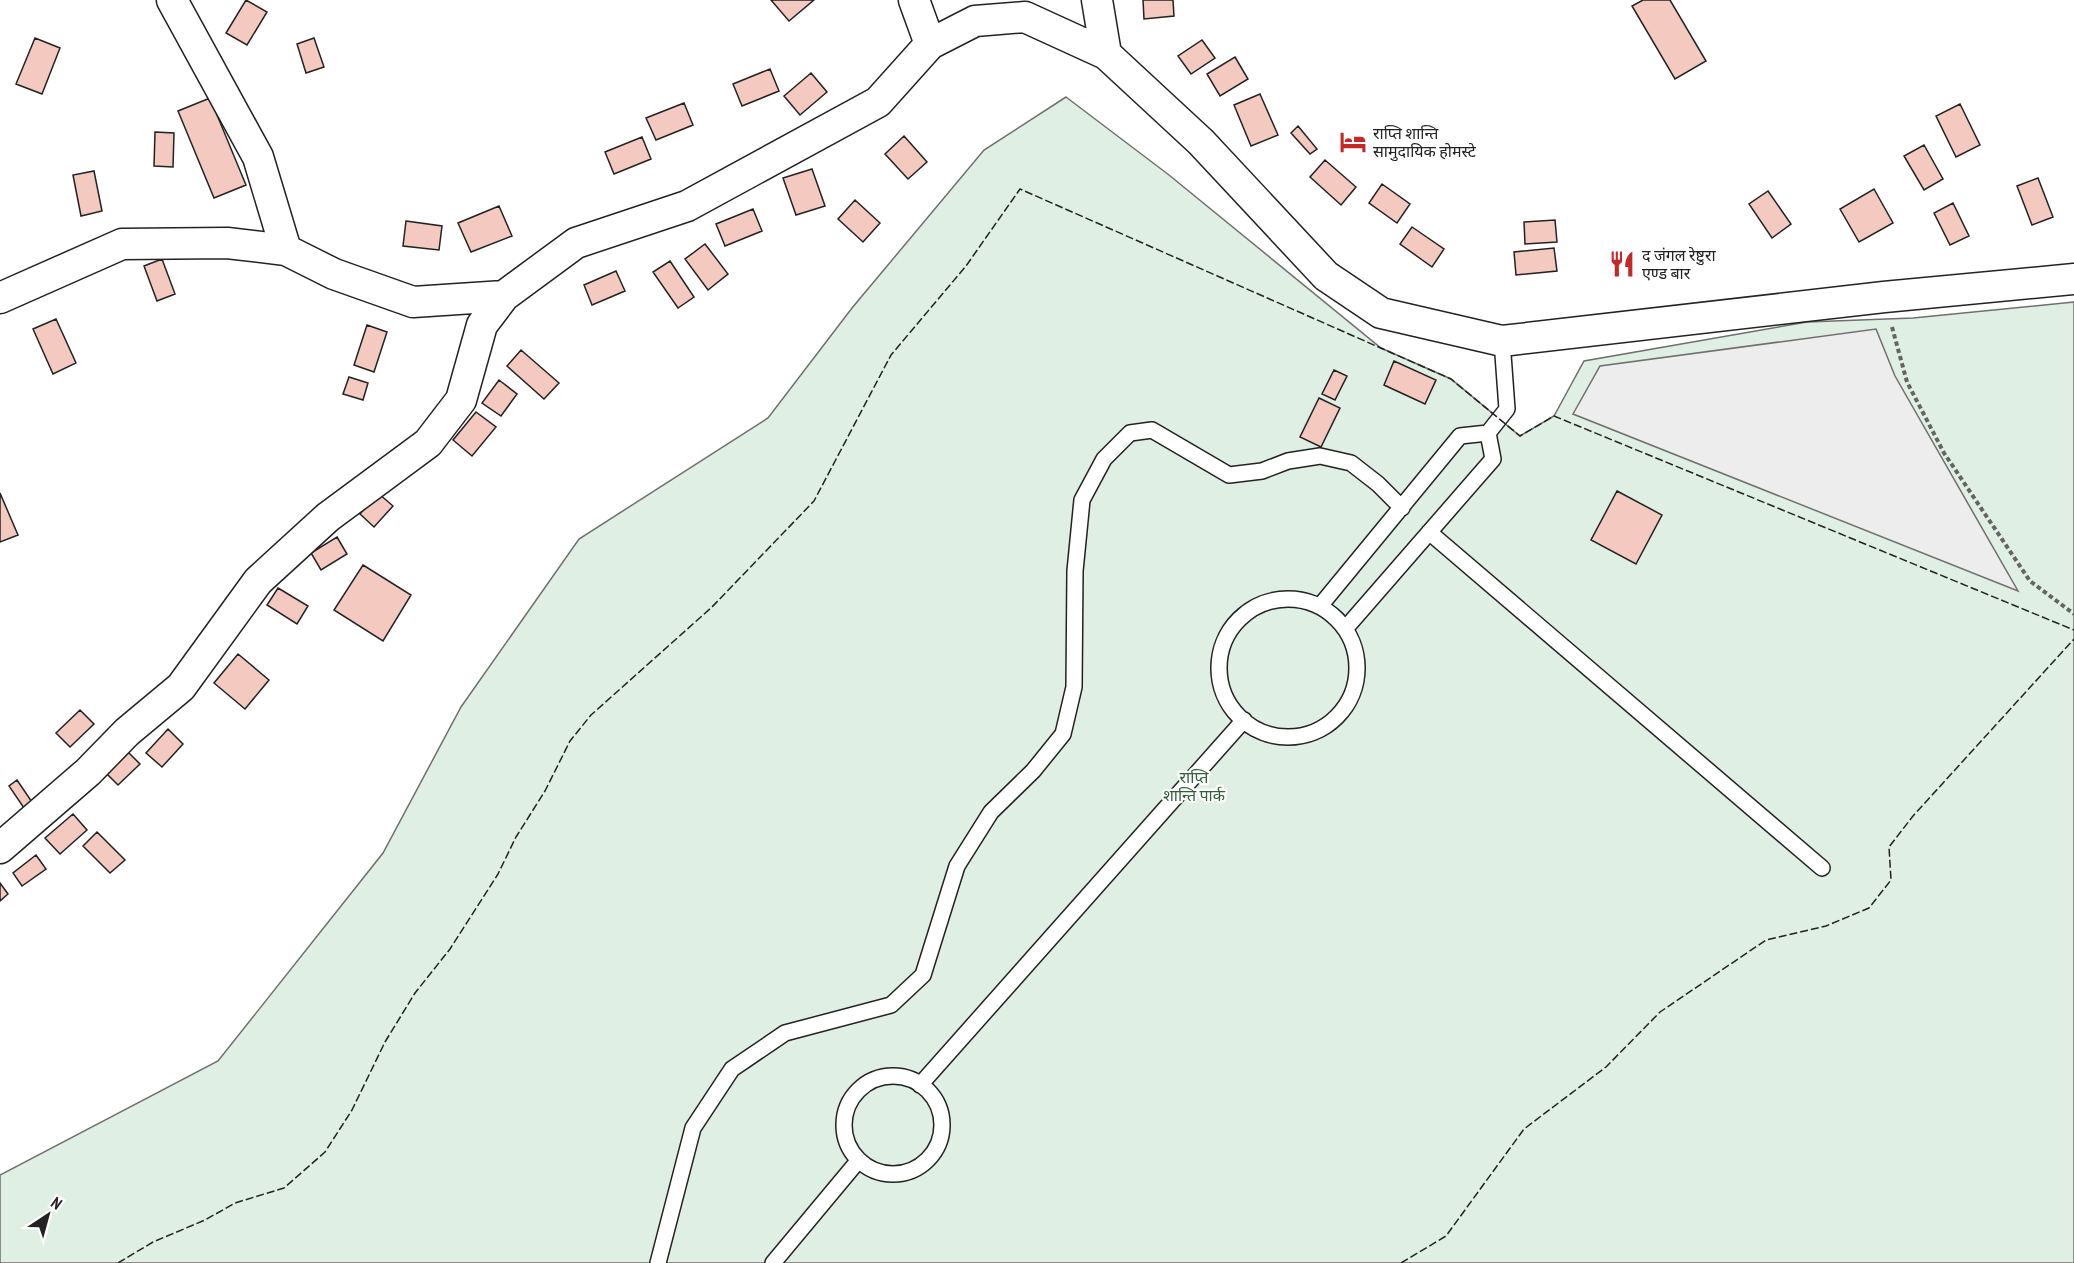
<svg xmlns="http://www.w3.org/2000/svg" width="2074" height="1263" font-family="'PT Sans Narrow','Noto Sans Devanagari',sans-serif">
  <rect width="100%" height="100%" fill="#fff"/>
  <!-- green -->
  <path fill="#e0efe3" stroke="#6f6f6f" stroke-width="1.5" d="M1066 97 1169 175 1381 348 1451 379 1520 436 1554 416 1584 361 1807 322 1913 318 2074 302V1263H0V1175L218 1061 383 853 461 707 579 539 768 418 852 308 984 150Z"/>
  <!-- parking -->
  <path fill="#ededed" stroke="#6f6f6f" stroke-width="1.5" d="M1876 329 1895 376 2018 591 1573 414 1600 366Z"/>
  <!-- building -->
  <path fill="#f3c9c0" stroke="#222" stroke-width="1.5" d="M246 0 267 12 247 45 226 33Z
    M771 0H814L789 21Z
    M1143 0H1173L1174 16 1144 19Z
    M1643 0H1670L1706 61 1675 79 1632 6Z
    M35 38 60 48 42 94 16 84Z
    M314 38 324 67 306 73 297 44Z
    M1202 40 1215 58 1191 74 1178 56Z
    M1235 57 1248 79 1220 96 1207 74Z
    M770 69 779 91 742 106 733 84Z
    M811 73 827 92 800 115 784 96Z
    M1260 94 1278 135 1251 146 1234 105Z
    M210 98 246 185 214 198 178 111Z
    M684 103 693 125 656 140 646 118Z
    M1960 104 1980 145 1956 157 1936 116Z
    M1298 126 1317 149 1310 154 1291 133Z
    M155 132 174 133 173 167 154 166Z
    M904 136 927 162 908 179 885 154Z
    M642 137 651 159 614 174 605 152Z
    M1924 145 1943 179 1924 190 1904 156Z
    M1325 160 1356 187 1341 205 1310 177Z
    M812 169 825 206 796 215 783 178Z
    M94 171 102 211 81 216 73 175Z
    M2038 178 2053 217 2032 225 2017 186Z
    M1382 184 1410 204 1397 223 1369 203Z
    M1874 189 1893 223 1859 242 1840 209Z
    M1768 191 1791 224 1772 238 1749 204Z
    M855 200 880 223 863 242 838 219Z
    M1953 203 1969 236 1950 245 1934 213Z
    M499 206 512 236 471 252 458 223Z
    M753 209 762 231 725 246 716 224Z
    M1555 220 1557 242 1525 244 1524 222Z
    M406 221 442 226 439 250 403 246Z
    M1412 227 1444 249 1432 267 1400 244Z
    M705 244 728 274 708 290 685 259Z
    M1554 248 1557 271 1516 275 1514 252Z
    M162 259 175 294 157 301 144 266Z
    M670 261 694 297 678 308 653 272Z
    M616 271 625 291 592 305 584 285Z
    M56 319 76 363 53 374 33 329Z
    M367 325 387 332 374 372 354 365Z
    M521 350 559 383 544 399 507 366Z
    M1394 361 1436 380 1425 404 1384 385Z
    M1334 370 1347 376 1335 400 1322 394Z
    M349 377 368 383 363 400 343 394Z
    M499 380 517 394 501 416 482 403Z
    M1319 398 1340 408 1321 447 1300 437Z
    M476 412 496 427 472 456 453 440Z
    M1617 491 1662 515 1636 564 1591 540Z
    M0 493 18 535 0 542Z
    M378 493 393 506 374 527 360 514Z
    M337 537 347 554 321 570 311 553Z
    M363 565 411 595 383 641 334 610Z
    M278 588 308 606 297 624 267 605Z
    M238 654 269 680 245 709 214 683Z
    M80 710 94 724 70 747 56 733Z
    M168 729 183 744 162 767 146 753Z
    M128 752 140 764 118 785 106 773Z
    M17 780 34 805 26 811 9 786Z
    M73 814 87 830 60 854 45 838Z
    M97 832 125 860 110 873 83 846Z
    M36 855 46 869 22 886 13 873Z
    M0 883 8 894 0 901Z"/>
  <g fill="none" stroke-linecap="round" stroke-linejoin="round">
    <!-- lane casing -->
    <g stroke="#222" stroke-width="18">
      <path id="lane" d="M1429 532 1822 868
        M1219 668a69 69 0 1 1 138 0a69 69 0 1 1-138 0Z
        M1320 606 1460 436 1488 433 1507 409 1502 341
        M1345 629 1493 459 1488 433
        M844 1125a49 49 0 1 1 98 0a49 49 0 1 1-98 0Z
        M920 1085 1244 720
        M658 1263 693 1128 732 1069 785 1033 891 1005 923 975 957 866 991 812 1033 771 1063 734 1074 687 1075 571 1082 500 1104 459 1130 433 1152 430 1229 475 1262 471 1288 461 1320 456 1351 463 1378 484 1402 508
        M773 1263 858 1161"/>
    </g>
    <!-- street casing -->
    <g stroke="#222" stroke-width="33">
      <path id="street" d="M172 0 258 157 286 250
        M914 0 930 44
        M1097 0 1106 54
        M0 298 122 244 227 243 286 250 334 274 413 302 504 296 576 243 687 206 878 102 930 44 975 21 1025 17 1106 54 1201 142 1326 276 1381 313 1502 341 1884 297 2074 279
        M0 848 88 772 127 732 181 687 258 581 328 517 428 443 461 400 482 325 504 296"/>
    </g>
    <!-- path -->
    <path stroke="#646464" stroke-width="4" stroke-dasharray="4.5 3" stroke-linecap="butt" d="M1892 327 1907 382 1944 453 2030 581 2074 614"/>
    <!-- lane -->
    <use href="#lane" stroke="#fff" stroke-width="15"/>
    <!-- street -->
    <use href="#street" stroke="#fff" stroke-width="30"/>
    <!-- fence -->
    <path stroke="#222" stroke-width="1.5" stroke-dasharray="8 3" stroke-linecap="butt" d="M118 1263 153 1242 205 1220 235 1203 284 1188 325 1152 352 1110 385 1042 415 993 450 949 498 874 516 837 545 791 570 741 591 715 712 607 814 501 891 355 966 266 1020 189 1451 379 1520 436 1554 416 2074 630
      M1401 1263 1446 1236 1524 1129 1606 1067 1660 1012 1766 940 1826 926 1869 908 1891 880 1889 847 1913 816 2074 639"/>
  </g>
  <!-- icons -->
  <defs>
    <g id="hotel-bare" transform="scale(2.07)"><path d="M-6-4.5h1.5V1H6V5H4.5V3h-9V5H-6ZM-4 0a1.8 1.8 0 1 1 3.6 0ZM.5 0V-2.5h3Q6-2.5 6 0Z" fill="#c62828" stroke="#fff" stroke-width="2.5" paint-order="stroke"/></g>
    <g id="restaurant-bare" transform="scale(2.07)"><path d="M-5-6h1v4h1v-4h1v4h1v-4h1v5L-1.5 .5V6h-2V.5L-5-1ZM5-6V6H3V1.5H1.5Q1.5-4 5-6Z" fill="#c62828" stroke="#fff" stroke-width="2.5" paint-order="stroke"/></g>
  </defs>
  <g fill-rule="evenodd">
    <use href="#hotel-bare" x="1353" y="142"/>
    <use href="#restaurant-bare" x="1622" y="264"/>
  </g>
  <g text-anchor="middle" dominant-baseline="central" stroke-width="4.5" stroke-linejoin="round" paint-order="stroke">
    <!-- poi labels -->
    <g font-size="16" fill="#222" stroke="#fff" text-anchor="start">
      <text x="1373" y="133">राप्ति शान्ति<tspan x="1373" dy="18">सामुदायिक होमस्टे</tspan></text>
      <text x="1642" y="255">द जंगल रेष्टुरा<tspan x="1642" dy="18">एण्ड बार</tspan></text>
    </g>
    <!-- park labels -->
    <g font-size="16" fill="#2f5e38" stroke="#fff">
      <text x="1194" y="777">राप्ति<tspan x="1194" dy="18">शान्ति पार्क</tspan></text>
    </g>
  </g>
  <!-- north arrow -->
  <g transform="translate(48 1215) rotate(36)" stroke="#ffffff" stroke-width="4.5" paint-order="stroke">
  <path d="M0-4.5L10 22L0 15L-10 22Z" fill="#222222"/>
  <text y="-9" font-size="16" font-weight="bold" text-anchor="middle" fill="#222222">N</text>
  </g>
</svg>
